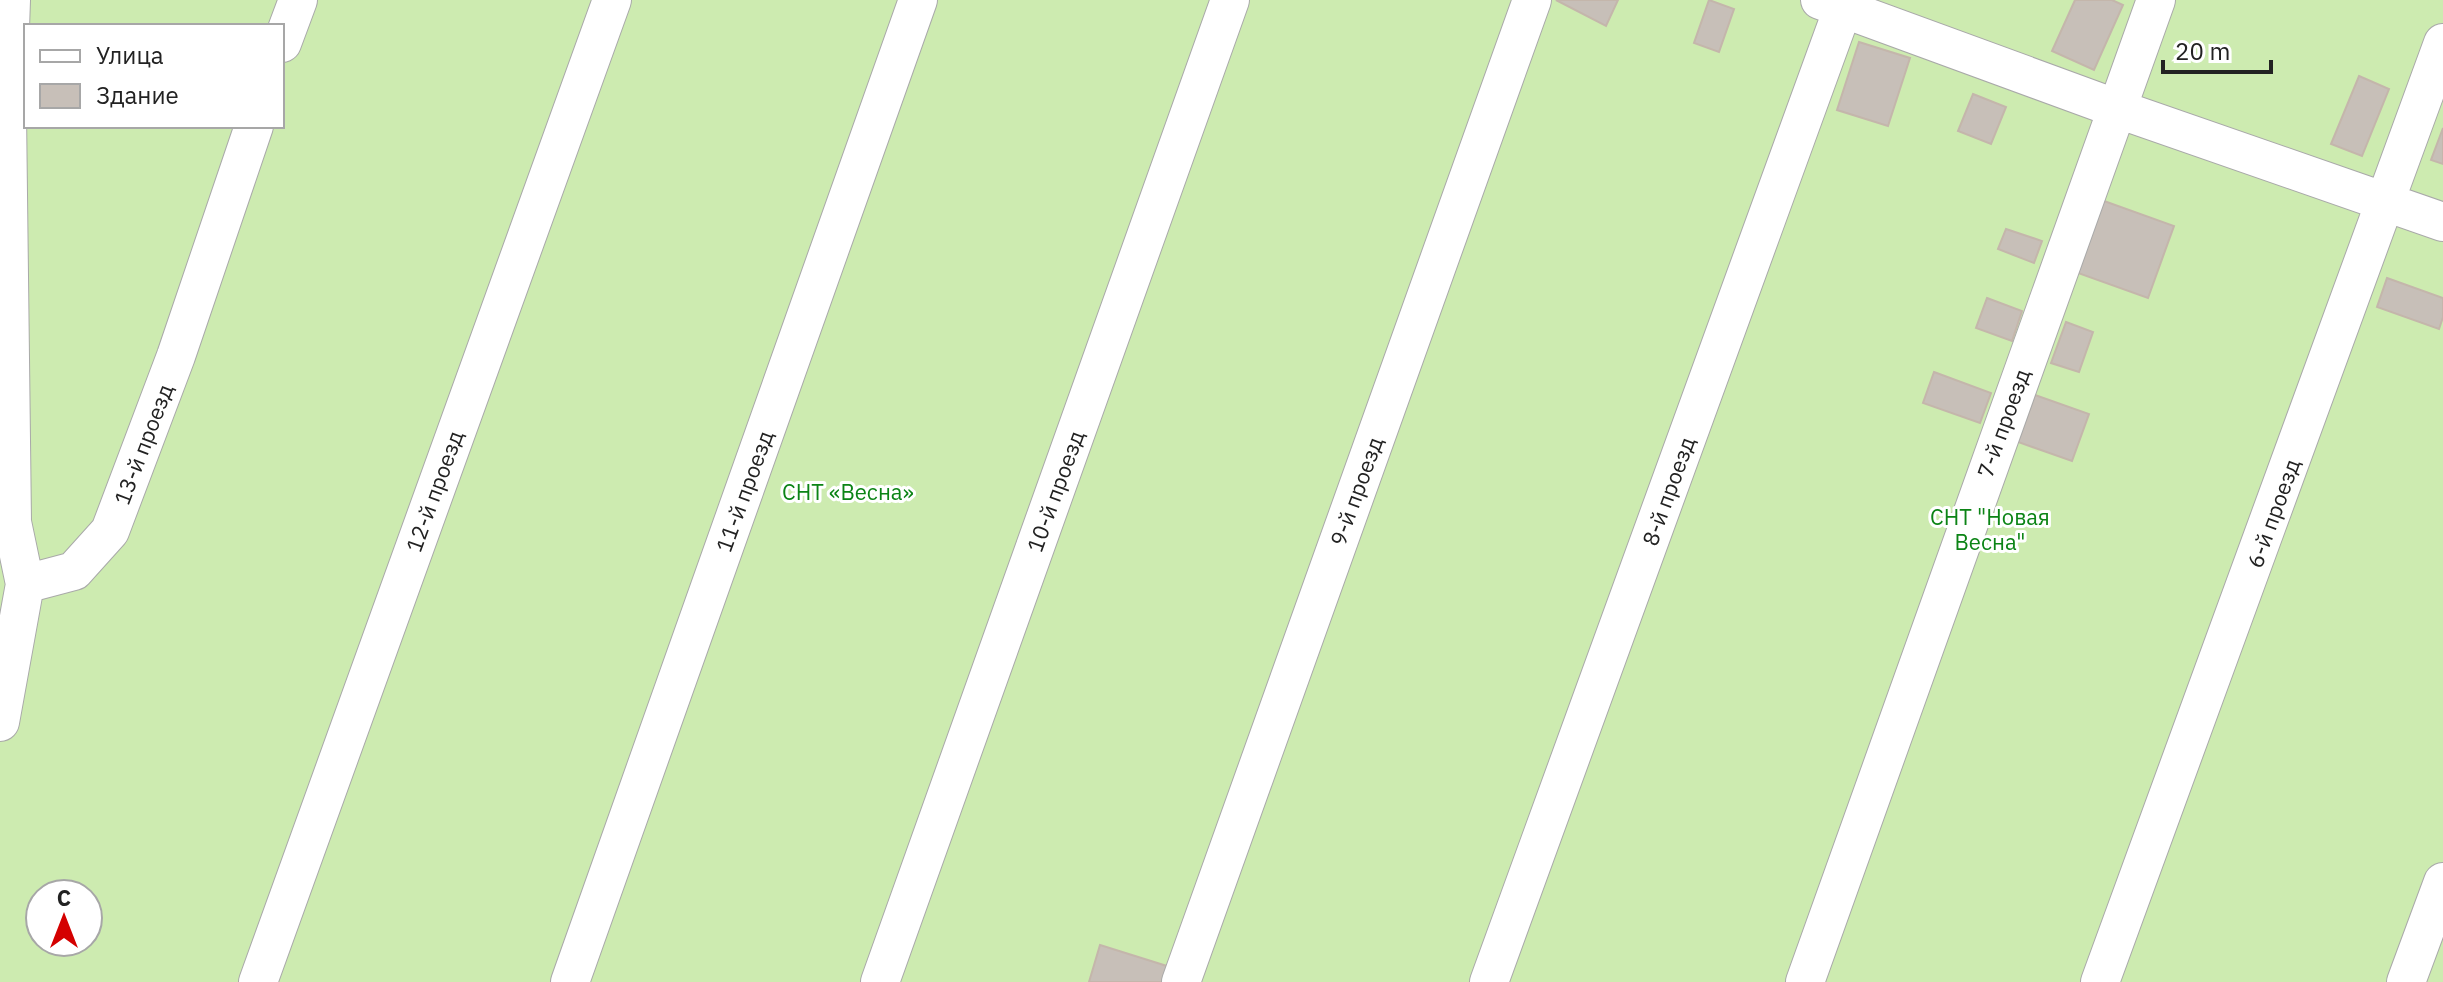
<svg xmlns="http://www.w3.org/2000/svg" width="2443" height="982" font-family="'IBM Plex Sans',sans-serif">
  <rect width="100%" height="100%" fill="#f2efe9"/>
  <!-- grass -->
  <path fill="#cdebb0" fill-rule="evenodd" d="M0 0H2443V982H0ZM26 26H282V126H26ZM40 894H88V942H40Z"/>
  <!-- building -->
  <path fill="#c7bfb8" stroke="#c4b6ab" stroke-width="2" d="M1556 0H1618L1606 26Z
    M1709 0 1734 9 1719 52 1694 43Z
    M2075 0H2112L2123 5 2094 70 2052 51Z
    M1859 42 1910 58 1888 126 1837 110Z
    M2359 76 2389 89 2362 156 2331 144Z
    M1973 94 2006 107 1991 144 1958 131Z
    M2443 128V164L2431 160Z
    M2104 201 2174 226 2148 298 2078 273Z
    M2006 229 2042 241 2034 263 1998 249Z
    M2387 278 2443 298V317L2439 329 2377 307Z
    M1987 298 2022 311 2012 341 1976 328Z
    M2066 322 2093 332 2079 372 2051 363Z
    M1934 372 1991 393 1980 423 1923 403Z
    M2035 395 2089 414 2072 461 2018 442Z
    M1100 945 1170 967 1165 982H1089Z"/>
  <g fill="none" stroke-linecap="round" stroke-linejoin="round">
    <!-- minor casing -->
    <g stroke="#a9a9a9" stroke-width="40">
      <path id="minor" d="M11 0 7 112 12 522 25 584
        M1820 0 2115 108 2443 222
        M282 43 298 0
        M0 722 25 584 74 571 110 531 176 356 254 126
        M258 982 612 0
        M570 982 918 0
        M880 982 1230 0
        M1181 982 1532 0
        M1489 982 1846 0
        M1805 982 2156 0
        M2100 982 2443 43
        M2406 982 2443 882"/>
    </g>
    <!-- minor -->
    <use href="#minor" stroke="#fff" stroke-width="38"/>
  </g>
  <g text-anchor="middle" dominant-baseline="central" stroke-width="6" stroke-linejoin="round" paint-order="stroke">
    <!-- street labels -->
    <g font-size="22" fill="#222" stroke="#fff">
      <text transform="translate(2003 423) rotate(-70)">7-й проезд</text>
      <text transform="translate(143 444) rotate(-69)">13-й проезд</text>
      <text transform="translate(434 491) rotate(-70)">12-й проезд</text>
      <text transform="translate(744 491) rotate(-70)">11-й проезд</text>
      <text transform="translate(1055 491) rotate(-70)">10-й проезд</text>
      <text transform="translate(1356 491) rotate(-70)">9-й проезд</text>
      <text transform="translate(1668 491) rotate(-70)">8-й проезд</text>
      <text transform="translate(2273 513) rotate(-70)">6-й проезд</text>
    </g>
    <!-- park labels -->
    <g font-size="22" fill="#0c8416" stroke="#fff">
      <text x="848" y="491">СНТ «Весна»</text>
      <text x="1990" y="516">СНТ "Новая<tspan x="1990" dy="25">Весна"</tspan></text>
    </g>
  </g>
  <!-- legend -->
  <rect x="24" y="24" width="260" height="104" fill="#ffffff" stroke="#a7a7a7" stroke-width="2"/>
  <rect x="40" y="50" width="40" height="12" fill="#ffffff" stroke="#a7a7a7" stroke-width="2"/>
  <text x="96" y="64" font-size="24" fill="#222222">Улица</text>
  <rect x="40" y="84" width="40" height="24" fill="#c7bfb8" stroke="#a7a7a7" stroke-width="2"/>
  <text x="96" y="104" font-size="24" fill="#222222">Здание</text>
  <!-- north arrow -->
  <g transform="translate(64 918)"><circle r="38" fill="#ffffff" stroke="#a7a7a7" stroke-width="2"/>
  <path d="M0-6L14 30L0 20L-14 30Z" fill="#d40000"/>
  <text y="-12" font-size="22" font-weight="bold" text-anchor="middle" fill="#222222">С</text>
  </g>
  <!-- scale -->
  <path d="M2163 60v12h108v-12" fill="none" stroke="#222222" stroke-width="4"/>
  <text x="2175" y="60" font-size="24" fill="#222222" stroke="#ffffff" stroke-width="6" paint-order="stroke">20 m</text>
</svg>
